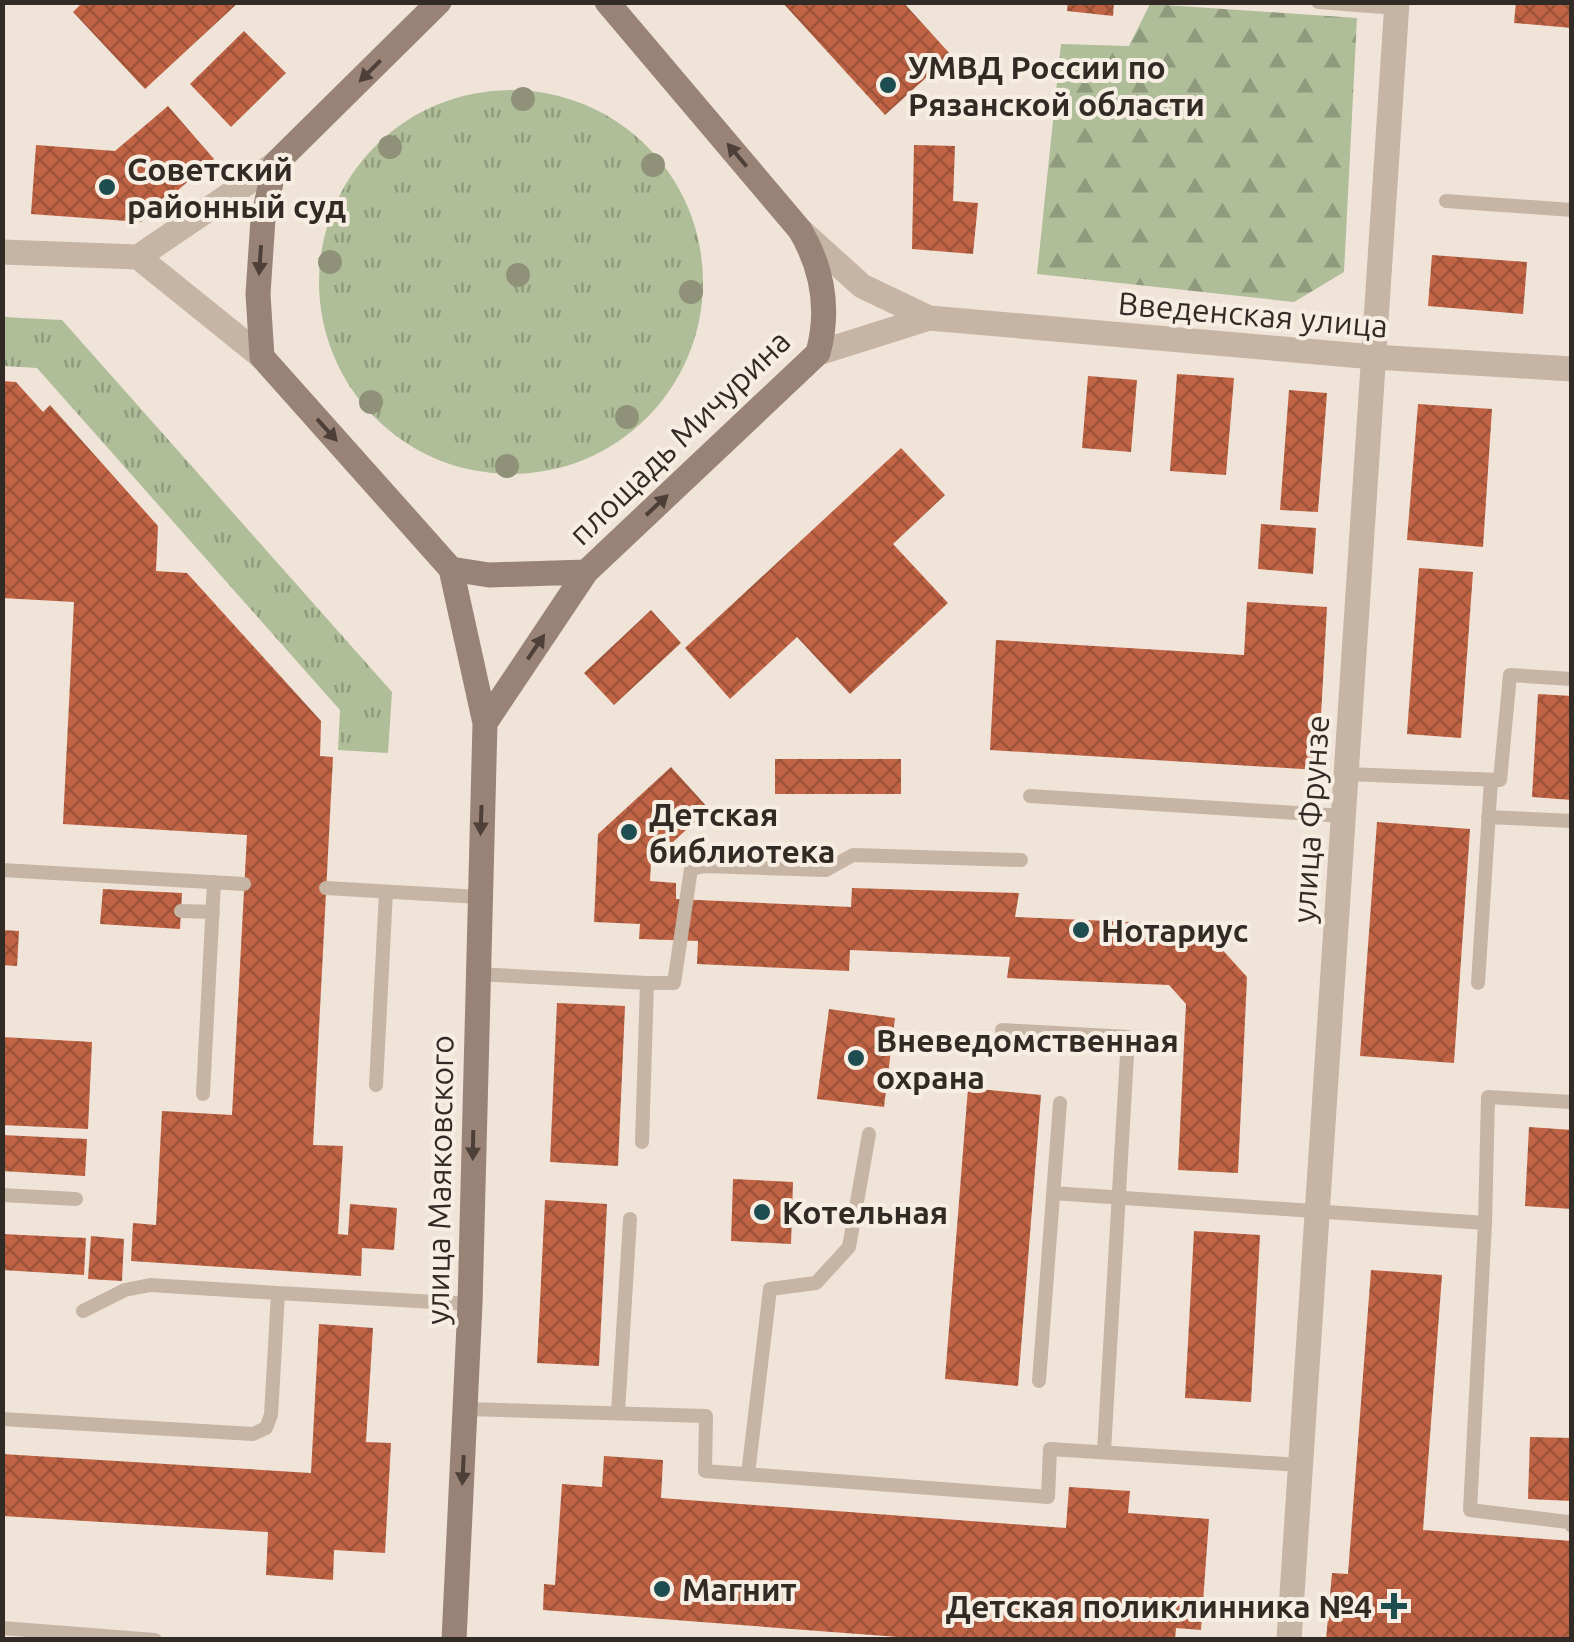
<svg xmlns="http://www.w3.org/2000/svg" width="1574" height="1642" font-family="Ubuntu,sans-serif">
  <defs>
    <pattern id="grass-tufts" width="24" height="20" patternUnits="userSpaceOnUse" patternTransform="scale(2.5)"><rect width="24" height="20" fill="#b0bd99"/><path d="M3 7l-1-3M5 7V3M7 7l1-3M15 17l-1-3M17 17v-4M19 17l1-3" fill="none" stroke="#909a7d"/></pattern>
    <pattern id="forest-firs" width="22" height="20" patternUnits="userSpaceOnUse" patternTransform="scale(2.5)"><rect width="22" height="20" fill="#b0bd99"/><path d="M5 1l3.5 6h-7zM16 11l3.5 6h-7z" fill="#909a7d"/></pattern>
    <pattern id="building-cross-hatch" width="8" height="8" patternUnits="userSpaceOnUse" patternTransform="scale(2.5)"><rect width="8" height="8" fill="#c06445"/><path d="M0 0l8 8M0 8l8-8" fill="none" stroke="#9d5339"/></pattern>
  </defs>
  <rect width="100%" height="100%" fill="#efe4d7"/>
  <!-- grass -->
  <path fill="url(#grass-tufts)" d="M319 282a192 192 0 1 1 384 0a192 192 0 1 1-384 0Z
    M2 317 62 320 392 692 388 753 338 750 340 710 37 368 3 366Z"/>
  <!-- forest -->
  <path fill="url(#forest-firs)" d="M1150 4 1357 18 1344 272 1294 302 1037 274 1061 44 1129 46Z"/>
  <!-- building -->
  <path fill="url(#building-cross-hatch)" d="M83 2H239L145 89 73 12Z
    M782 2H903L951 55 885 115Z
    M1068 2H1114L1113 16 1067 11Z
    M1516 2H1572V28L1514 23Z
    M244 31 286 73 231 127 190 84Z
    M168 106 214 159 141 222 31 214 36 145 115 151Z
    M914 145 955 146 953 201 978 203 973 254 912 249Z
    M1432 255 1527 262 1523 314 1428 306Z
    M1177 374 1234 378 1226 475 1170 471Z
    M1088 376 1137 380 1131 452 1082 448Z
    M2 381 16 382 43 412 50 405 158 526 156 571 187 573 321 721 320 756 333 757 313 1145 343 1146 338 1234 348 1235 350 1204 397 1208 394 1250 362 1248 361 1276 131 1261 133 1223 156 1225 162 1111 232 1115 247 835 63 824 74 602 2 598Z
    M1289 390 1327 393 1318 512 1280 510Z
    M1418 404 1492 409 1483 547 1407 540Z
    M901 448 945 495 893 544 948 603 850 694 797 637 730 699 685 648Z
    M1261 524 1316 528 1313 574 1258 569Z
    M1419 568 1473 572 1461 738 1407 734Z
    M1247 602 1327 607 1318 770 990 750 996 640 1244 655Z
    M651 610 681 643 614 705 584 673Z
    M1538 694 1572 696V800L1532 797Z
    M775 759H901V794H775Z
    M671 767 709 809 651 862 650 881 676 883V899L851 907 852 888 1019 893 1015 917 1200 925 1247 977 1238 1173 1178 1170 1186 1004 1169 985 1007 978 1010 957 850 950 849 971 697 964 698 941 639 939 640 924 594 922 598 834Z
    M1377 822 1470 829 1454 1063 1360 1056Z
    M103 889 182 893 180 929 100 924Z
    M2 930 19 931 17 966 2 965Z
    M557 1003 625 1006 618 1166 550 1162Z
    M829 1009 895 1018 884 1107 817 1099Z
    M2 1037 92 1042 88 1129 2 1125Z
    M968 1088 1041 1095 1018 1386 945 1379Z
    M1529 1127 1572 1130V1209L1525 1206Z
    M2 1135 87 1139 85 1176 2 1171Z
    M733 1179 793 1182 791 1244 731 1241Z
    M545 1200 607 1204 599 1366 537 1363Z
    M1194 1231 1260 1235 1251 1402 1185 1398Z
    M2 1234 86 1238 84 1275 2 1270Z
    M91 1236 124 1239 122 1281 88 1279Z
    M1371 1270 1442 1275 1423 1530 1572 1541V1640H1326L1332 1573 1348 1574Z
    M319 1324 373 1328 366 1442 391 1443 385 1553 334 1550 333 1580 266 1575 268 1532 2 1516V1454L311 1473Z
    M1530 1437 1572 1438V1501L1528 1499Z
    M604 1456 663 1460 661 1498 1066 1528 1069 1487 1130 1491 1128 1513 1209 1519 1201 1630 1176 1628 1175 1640H938L543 1610 544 1584 555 1585 562 1484 602 1487Z"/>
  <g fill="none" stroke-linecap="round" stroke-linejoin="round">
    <!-- lane -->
    <path stroke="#c6b4a4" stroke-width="14" d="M1318 2 1397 8
      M1446 201 1572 210
      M1346 774 1500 780 1510 675 1572 679
      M1030 796 1343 816
      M1488 817 1572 821
      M2 870 244 884
      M326 888 479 897
      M181 911 213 912
      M476 974 647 983 642 1142
      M647 983H674L691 869 705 866 826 870 853 855 1021 860
      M1478 983 1491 780
      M1002 1030 1128 1037 1104 1451
      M376 1085 386 892
      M203 1094 214 882
      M1053 1193 1485 1223 1488 1097 1572 1102
      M2 1195 76 1199
      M1485 1223 1470 1510 1568 1522 1572 1526
      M83 1311 125 1290 150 1285 278 1293
      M1039 1381 1060 1103
      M466 1409 706 1416 705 1471 1048 1497 1050 1449 1300 1465
      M618 1413 630 1219
      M2 1419 253 1434 266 1428 271 1415 278 1293 470 1304
      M748 1474 770 1289 816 1283 849 1247 869 1134
      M2 1628 155 1640"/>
    <!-- street -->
    <path stroke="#c6b4a4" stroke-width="25" d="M800 230 862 286 929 318 1374 357 1572 369
      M2 252 138 257 262 357
      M138 257 275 164
      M818 353 929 318
      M1289 1640 1397 2"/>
    <!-- secondary -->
    <path stroke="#998376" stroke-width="25" d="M439 2 275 164 263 219 258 294 262 357 451 569 489 575 586 572
      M451 569 485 723 470 1304 454 1640
      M485 723 586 572 818 353C830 309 823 269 800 230L607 2"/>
  </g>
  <!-- trees -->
  <g fill="#8f9278">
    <circle cx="523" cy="99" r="12"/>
    <circle cx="390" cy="147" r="12"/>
    <circle cx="653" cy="165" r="12"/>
    <circle cx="330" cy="262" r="12"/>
    <circle cx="518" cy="275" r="12"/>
    <circle cx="691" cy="292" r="12"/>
    <circle cx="371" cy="402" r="12"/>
    <circle cx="627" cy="417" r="12"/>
    <circle cx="507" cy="466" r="12"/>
  </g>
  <!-- one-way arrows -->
  <defs><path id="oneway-solid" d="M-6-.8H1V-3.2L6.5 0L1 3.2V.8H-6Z" transform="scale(2.5)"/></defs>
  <g fill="#4c4039">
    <use href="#oneway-solid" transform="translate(370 71) rotate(135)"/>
    <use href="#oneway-solid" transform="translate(737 155) rotate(-130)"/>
    <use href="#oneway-solid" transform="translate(260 260) rotate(94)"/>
    <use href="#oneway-solid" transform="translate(327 430) rotate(48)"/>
    <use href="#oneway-solid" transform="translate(657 505) rotate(-43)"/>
    <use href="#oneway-solid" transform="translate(536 647) rotate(-56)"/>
    <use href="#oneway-solid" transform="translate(481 820) rotate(92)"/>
    <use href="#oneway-solid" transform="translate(473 1145) rotate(91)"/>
    <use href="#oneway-solid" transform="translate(463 1470) rotate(93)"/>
  </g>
  <!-- markers -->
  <g fill="#1e4d51" stroke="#f7eee3" stroke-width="4">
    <circle cx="888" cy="85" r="10"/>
    <circle cx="107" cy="187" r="10"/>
    <circle cx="629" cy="832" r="10"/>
    <circle cx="1081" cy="930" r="10"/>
    <circle cx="856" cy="1058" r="10"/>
    <circle cx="762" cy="1212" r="10"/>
    <circle cx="662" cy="1589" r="10"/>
    <path d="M1389 1591h10v10h10v10h-10v10h-10v-10h-10v-10h10z"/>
  </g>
  <g text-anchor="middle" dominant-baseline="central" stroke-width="8" stroke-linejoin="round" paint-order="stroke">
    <!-- poi labels -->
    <g font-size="32" font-weight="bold" fill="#322a25" stroke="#f7eee3" text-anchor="start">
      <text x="908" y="67">УМВД России по<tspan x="908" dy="37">Рязанской области</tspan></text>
      <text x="127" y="169">Советский<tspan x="127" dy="37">районный суд</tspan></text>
      <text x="649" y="814">Детская<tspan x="649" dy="37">библиотека</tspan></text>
      <text x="1101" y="930">Нотариус</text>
      <text x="876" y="1040">Вневедомственная<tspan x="876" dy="37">охрана</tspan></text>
      <text x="782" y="1212">Котельная</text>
      <text x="682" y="1589">Магнит</text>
      <text x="1372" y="1606" text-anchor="end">Детская поликлинника №4</text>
    </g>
    <!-- street labels -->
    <g font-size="32" fill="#322a25" stroke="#f7eee3">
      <text transform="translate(1253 314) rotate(5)">Введенская улица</text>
      <text transform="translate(679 437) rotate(-44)">площадь Мичурина</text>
      <text transform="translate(1310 819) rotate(-86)">улица Фрунзе</text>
      <text transform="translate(439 1180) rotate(-89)">улица Маяковского</text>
    </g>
  </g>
  <!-- border -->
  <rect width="1574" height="1642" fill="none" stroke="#322a25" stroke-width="10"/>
</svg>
